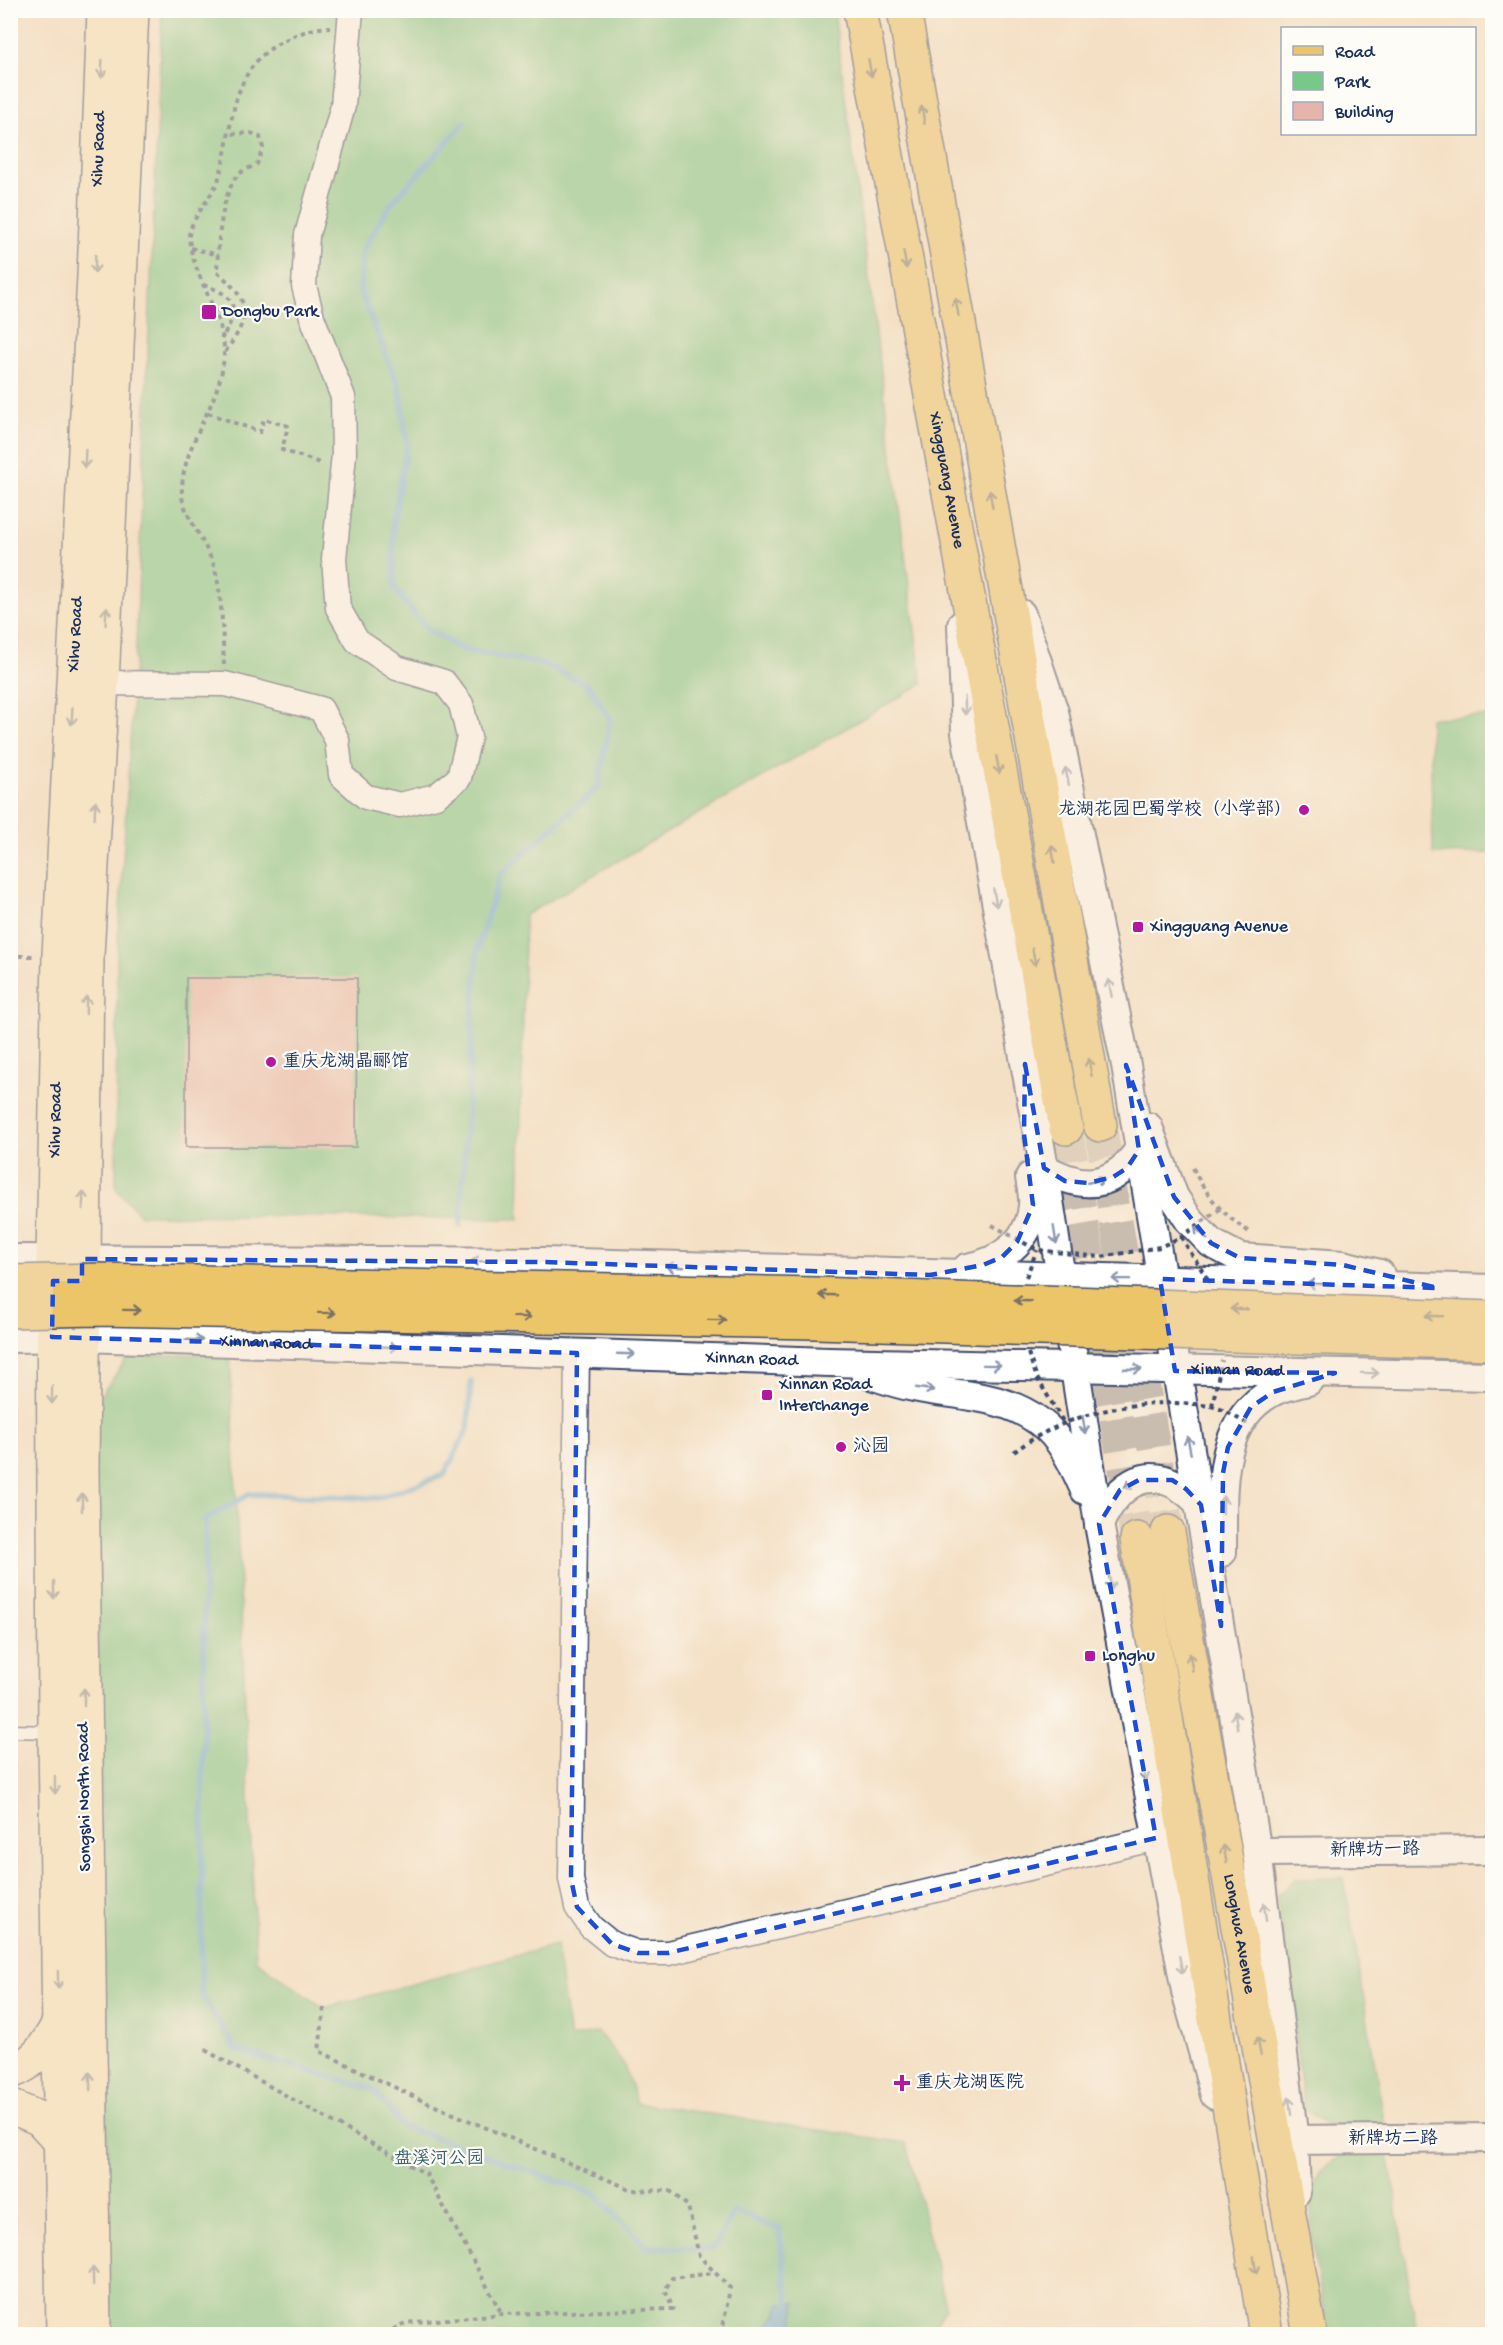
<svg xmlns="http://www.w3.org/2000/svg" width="1503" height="2345" font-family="'Gochi Hand','LXGW WenKai TC',sans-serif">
  <rect width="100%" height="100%" fill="#fdfcf7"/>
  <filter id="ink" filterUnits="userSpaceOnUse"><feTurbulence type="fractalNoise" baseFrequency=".0167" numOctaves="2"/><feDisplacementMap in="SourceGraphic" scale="12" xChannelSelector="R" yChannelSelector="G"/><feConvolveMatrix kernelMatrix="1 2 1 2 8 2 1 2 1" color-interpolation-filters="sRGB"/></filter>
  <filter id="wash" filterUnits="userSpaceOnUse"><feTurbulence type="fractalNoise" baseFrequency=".008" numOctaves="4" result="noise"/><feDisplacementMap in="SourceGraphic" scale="24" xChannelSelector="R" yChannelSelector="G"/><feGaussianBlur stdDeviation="1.35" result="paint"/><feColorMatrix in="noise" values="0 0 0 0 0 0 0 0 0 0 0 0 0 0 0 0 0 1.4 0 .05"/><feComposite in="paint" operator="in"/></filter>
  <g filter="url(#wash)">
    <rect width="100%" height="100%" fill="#f4e0c5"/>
    <!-- green -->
    <path fill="#77c889" stroke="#497c74" stroke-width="1.5" d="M162 11H834L922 684 525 915 519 1219 140 1215 116 1189 117 959 136 644Z
      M1492 716V853L1433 854 1430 718Z
      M230 1353 256 1960 324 2008 556 1945 570 2038 598 2032 623 2063 637 2103 906 2143 946 2308 929 2334H110L94 1405 128 1357Z
      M1344 1878 1385 2126H1327L1304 2108 1277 1896 1295 1879Z
      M1388 2153 1417 2334H1329C1322 2296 1300 2209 1318 2176 1323 2167 1333 2160 1342 2156 1355 2150 1375 2153 1388 2153Z"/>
    <!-- water -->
    <path fill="#62aad9" stroke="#3e6c9c" stroke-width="1.5" d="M796 2302 792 2334H761L778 2314 779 2304Z"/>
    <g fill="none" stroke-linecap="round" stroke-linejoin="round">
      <!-- stream -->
      <path stroke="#62aad9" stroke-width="6" d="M460 1225 477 951 500 875 598 787 610 719 588 685 543 664 461 649 426 628 394 588 393 522 407 443 400 390 360 291 363 249 390 205 465 122
        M471 1381 468 1428 444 1475 378 1498 249 1494 205 1520 201 1994 236 2050 373 2089 402 2126 595 2194 647 2247 713 2249 734 2211 779 2229 789 2309"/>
    </g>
    <g id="blocks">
      <!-- building -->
      <path fill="#e7b4ab" d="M186 978H357L356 1147H186Z"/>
    </g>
  </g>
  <g filter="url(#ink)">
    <use href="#blocks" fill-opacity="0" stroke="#3c4a6d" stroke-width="1.5"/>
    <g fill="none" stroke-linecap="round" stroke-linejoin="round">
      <!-- primary-tunnel -->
      <path stroke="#c9bdb0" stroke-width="33" stroke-dasharray="33 16" stroke-linecap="butt" d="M1100 1125 1168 1532
        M1066 1128 1137 1539"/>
      <!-- service casing -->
      <g stroke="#3c4a6d" stroke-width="15">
        <path id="service" d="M10 1731 54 1732"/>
      </g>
      <!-- minor casing -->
      <g stroke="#3c4a6d" stroke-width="27">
        <path id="minor" d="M86 683 225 684 321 709 337 740 341 775 366 797 400 805 436 796 459 778 469 737 461 704 444 682 397 668 357 641 338 608 334 559 344 454 343 397 312 317 304 286 307 235 343 106 351 10
          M577 1353 571 1879 577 1907 591 1927 612 1944 638 1953H668L1156 1838"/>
      </g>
      <!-- tertiary casing -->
      <g stroke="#3c4a6d" stroke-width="32">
        <g id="tertiary">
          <path d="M1021 614 1054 712 1126 1065 1257 1852 1294 2140 1296 2192"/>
          <path d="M962 625 966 733 1044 1168 1099 1524 1186 1991 1215 2095"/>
          <path d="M1148 1127 1174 1197 1189 1220 1211 1243 1240 1258 1343 1265 1380 1274"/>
          <path d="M1044 1168C1082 1190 1113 1189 1139 1150"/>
          <path d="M10 1259 543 1262 1492 1289"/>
          <path d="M967 1268C999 1263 1031 1241 1033 1205 1034 1196 1031 1186 1030 1177"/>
          <path id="s1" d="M10 1338 82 1337 829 1362 1492 1376"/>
          <path d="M865 1373C881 1378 897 1384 914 1387 957 1396 1003 1394 1040 1422 1062 1438 1074 1466 1085 1490"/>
          <path d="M1099 1524C1124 1472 1160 1462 1201 1505"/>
          <path d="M1222 1552C1223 1497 1214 1423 1272 1392 1282 1387 1296 1384 1308 1381"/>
          <path d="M1257 1852 1492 1850"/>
          <path d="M1294 2140 1492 2138"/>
        </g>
      </g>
      <!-- secondary casing -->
      <g stroke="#3c4a6d" stroke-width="36">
        <g id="secondary">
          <path d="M10 2072C35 2064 46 2046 58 2025"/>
          <path d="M10 2106 40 2119 61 2142"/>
          <path id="s2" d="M63 2334 55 1732 53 1259 59 955 94 276 104 10"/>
          <path d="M94 2334 82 1470 87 956 102 684 132 10"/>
        </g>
      </g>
      <!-- primary casing -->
      <g stroke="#3c4a6d" stroke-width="36">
        <g id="primary">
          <path id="s3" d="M860 10 1066 1128"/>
          <path d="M904 10 1100 1125"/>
          <path id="s4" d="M1168 1532 1310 2334"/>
          <path d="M1137 1539 1266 2334"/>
        </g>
      </g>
      <!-- path -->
      <path stroke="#3c4a6d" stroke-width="4" stroke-dasharray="4.5 4.5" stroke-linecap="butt" d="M191 248 218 255
        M203 285C238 295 240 311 221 339
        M225 352C251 317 252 301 217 272 218 246 220 198 237 176 241 171 252 167 257 164L263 148 260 137 251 133 228 134
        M208 413 260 432 264 419 288 426 282 450 323 464
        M224 665C222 633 223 596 214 566 208 547 183 512 182 496 180 443 221 408 224 355 226 317 193 278 189 238 188 221 214 195 219 178 235 124 227 68 287 39 302 32 313 28 330 27
        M10 956H34
        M1193 1168C1206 1196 1225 1217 1251 1233
        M324 2008 319 2051 421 2100 632 2190 670 2191 688 2206 699 2256 730 2288 723 2327 716 2334
        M205 2050 426 2174 502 2314
        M385 2334 405 2323 502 2314 673 2309 665 2290 672 2278 715 2273"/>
      <!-- service -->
      <use href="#service" stroke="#fff" stroke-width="12"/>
      <!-- minor -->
      <use href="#minor" stroke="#fff" stroke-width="24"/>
      <!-- tertiary -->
      <use href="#tertiary" stroke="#fff" stroke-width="28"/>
      <!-- secondary -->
      <use href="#secondary" stroke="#f8e8c3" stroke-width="33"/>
      <!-- primary -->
      <use href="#primary" stroke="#edc569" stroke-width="33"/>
      <!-- primary-bridge casing -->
      <g stroke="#3c4a6d" stroke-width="36" stroke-linecap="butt">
        <path id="primary-bridge" d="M10 1282 99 1280 817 1294 1492 1318
          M10 1311 97 1309 815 1322 1492 1343"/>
      </g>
      <!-- path-bridge -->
      <path stroke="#3c4a6d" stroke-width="4" stroke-dasharray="4.5 4.5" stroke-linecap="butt" d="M992 1225 1037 1250 1100 1257 1160 1247 1181 1237 1220 1209
        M1181 1237 1210 1283
        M1026 1277 1037 1250
        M1028 1353 1037 1378 1064 1423
        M1212 1406 1222 1360
        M1014 1452C1067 1411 1145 1396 1210 1406 1223 1408 1236 1418 1248 1424"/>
      <!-- primary-bridge -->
      <use href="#primary-bridge" stroke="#edc569" stroke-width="33"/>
    </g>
    <!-- one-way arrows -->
    <defs><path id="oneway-shaft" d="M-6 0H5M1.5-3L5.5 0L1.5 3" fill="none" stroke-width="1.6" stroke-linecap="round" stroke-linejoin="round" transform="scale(1.5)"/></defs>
    <g stroke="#797263">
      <use href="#oneway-shaft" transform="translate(870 68) rotate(80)"/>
      <use href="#oneway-shaft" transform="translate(923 115) rotate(-100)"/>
      <use href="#oneway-shaft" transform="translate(905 260) rotate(80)"/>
      <use href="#oneway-shaft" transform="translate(957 307) rotate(-100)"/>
      <use href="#oneway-shaft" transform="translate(991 499) rotate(-100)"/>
      <use href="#oneway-shaft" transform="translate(998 765) rotate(79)"/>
      <use href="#oneway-shaft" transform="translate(1053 854) rotate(-100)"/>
      <use href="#oneway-shaft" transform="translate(1034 957) rotate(79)"/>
      <use href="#oneway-shaft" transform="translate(1090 1067) rotate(-100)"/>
      <use href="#oneway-shaft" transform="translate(828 1295) rotate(-178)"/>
      <use href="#oneway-shaft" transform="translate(1023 1301) rotate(-178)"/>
      <use href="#oneway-shaft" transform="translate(1239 1309) rotate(-178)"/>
      <use href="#oneway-shaft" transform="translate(132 1310) rotate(1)"/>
      <use href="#oneway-shaft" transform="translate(327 1313) rotate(1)"/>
      <use href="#oneway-shaft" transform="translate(1434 1316) rotate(-178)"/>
      <use href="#oneway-shaft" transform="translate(522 1317) rotate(1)"/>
      <use href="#oneway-shaft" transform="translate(717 1320) rotate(1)"/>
      <use href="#oneway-shaft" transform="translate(1191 1662) rotate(-100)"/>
      <use href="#oneway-shaft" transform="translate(1225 1854) rotate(-100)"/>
      <use href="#oneway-shaft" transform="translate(1259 2046) rotate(-100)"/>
      <use href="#oneway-shaft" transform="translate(1255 2265) rotate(81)"/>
    </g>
    <g stroke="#8a8c90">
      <use href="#oneway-shaft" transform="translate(102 69) rotate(92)"/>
      <use href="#oneway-shaft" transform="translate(95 264) rotate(92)"/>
      <use href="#oneway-shaft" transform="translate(85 459) rotate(93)"/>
      <use href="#oneway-shaft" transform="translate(106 616) rotate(-87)"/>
      <use href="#oneway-shaft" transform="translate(72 716) rotate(93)"/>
      <use href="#oneway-shaft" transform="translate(95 810) rotate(-87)"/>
      <use href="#oneway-shaft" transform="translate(86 1005) rotate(-89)"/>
      <use href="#oneway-shaft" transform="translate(83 1200) rotate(-89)"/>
      <use href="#oneway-shaft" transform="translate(52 1395) rotate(90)"/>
      <use href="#oneway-shaft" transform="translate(82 1502) rotate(-90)"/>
      <use href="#oneway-shaft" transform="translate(54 1590) rotate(90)"/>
      <use href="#oneway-shaft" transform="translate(84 1697) rotate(-90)"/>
      <use href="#oneway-shaft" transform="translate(55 1785) rotate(89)"/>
      <use href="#oneway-shaft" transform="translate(58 1980) rotate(89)"/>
      <use href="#oneway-shaft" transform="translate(90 2081) rotate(-91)"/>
      <use href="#oneway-shaft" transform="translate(93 2276) rotate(-91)"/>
    </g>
    <g stroke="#8d97ae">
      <use href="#oneway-shaft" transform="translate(965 706) rotate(88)"/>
      <use href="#oneway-shaft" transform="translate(1067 776) rotate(-102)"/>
      <use href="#oneway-shaft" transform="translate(995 898) rotate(80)"/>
      <use href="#oneway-shaft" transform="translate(1110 988) rotate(-101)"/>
      <use href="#oneway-shaft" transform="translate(1096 1181) rotate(-11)"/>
      <use href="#oneway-shaft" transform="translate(1201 1233) rotate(-135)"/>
      <use href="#oneway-shaft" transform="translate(1055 1235) rotate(81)"/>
      <use href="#oneway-shaft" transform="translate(480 1261) rotate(-179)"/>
      <use href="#oneway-shaft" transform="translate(675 1267) rotate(-178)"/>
      <use href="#oneway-shaft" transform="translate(1121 1279) rotate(-179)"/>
      <use href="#oneway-shaft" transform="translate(1316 1284) rotate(-178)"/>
      <use href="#oneway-shaft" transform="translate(194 1340) rotate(2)"/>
      <use href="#oneway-shaft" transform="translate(389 1347) rotate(2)"/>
      <use href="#oneway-shaft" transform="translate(626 1354) rotate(2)"/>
      <use href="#oneway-shaft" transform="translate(992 1365) rotate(1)"/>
      <use href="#oneway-shaft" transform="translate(1133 1369) rotate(2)"/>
      <use href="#oneway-shaft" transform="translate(1370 1373) rotate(1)"/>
      <use href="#oneway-shaft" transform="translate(925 1389) rotate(8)"/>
      <use href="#oneway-shaft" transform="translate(1084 1425) rotate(81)"/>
      <use href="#oneway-shaft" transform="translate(1189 1445) rotate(-101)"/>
      <use href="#oneway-shaft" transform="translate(1132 1484) rotate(154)"/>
      <use href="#oneway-shaft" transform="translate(1223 1505) rotate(-89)"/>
      <use href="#oneway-shaft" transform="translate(1110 1581) rotate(80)"/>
      <use href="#oneway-shaft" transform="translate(1236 1720) rotate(-99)"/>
      <use href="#oneway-shaft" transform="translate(1144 1773) rotate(80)"/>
      <use href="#oneway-shaft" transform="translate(1265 1912) rotate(-97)"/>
      <use href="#oneway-shaft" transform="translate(1181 1965) rotate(79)"/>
      <use href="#oneway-shaft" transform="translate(1290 2106) rotate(-97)"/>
    </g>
  </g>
  <!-- marked area -->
  <path d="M0 0H1503V2345H0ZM1025 1064 1044 1168 1065 1181 1088 1183 1113 1177 1127 1168 1139 1150 1126 1065 1174 1197 1211 1243 1240 1258 1343 1265 1438 1288 1160 1279 1175 1371 1335 1373 1273 1392 1251 1407 1228 1447 1223 1473 1221 1626 1201 1505 1186 1489 1172 1480H1139L1120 1490 1099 1524 1156 1838 668 1953H638L612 1944 577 1907 571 1879 577 1353 52 1337 53 1281H82V1259L543 1262 930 1275 983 1265 1002 1257 1017 1242 1033 1205 1024 1134Z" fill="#f4e0c5" fill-opacity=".55" fill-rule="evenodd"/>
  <path fill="none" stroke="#1d4ed8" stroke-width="4.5" stroke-dasharray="12 8" stroke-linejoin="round" d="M1025 1064 1044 1168 1065 1181 1088 1183 1113 1177 1127 1168 1139 1150 1126 1065 1174 1197 1211 1243 1240 1258 1343 1265 1438 1288 1160 1279 1175 1371 1335 1373 1273 1392 1251 1407 1228 1447 1223 1473 1221 1626 1201 1505 1186 1489 1172 1480H1139L1120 1490 1099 1524 1156 1838 668 1953H638L612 1944 577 1907 571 1879 577 1353 52 1337 53 1281H82V1259L543 1262 930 1275 983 1265 1002 1257 1017 1242 1033 1205 1024 1134Z"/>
  <!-- markers -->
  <g fill="#b5179e" stroke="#fdfcf7" stroke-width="2">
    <rect x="201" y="304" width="16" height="16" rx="3"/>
    <circle cx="1304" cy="810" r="6"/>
    <rect x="1132" y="921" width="12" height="12" rx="3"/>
    <circle cx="271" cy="1062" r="6"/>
    <rect x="761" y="1389" width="12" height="12" rx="3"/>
    <circle cx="841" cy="1447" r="6"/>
    <rect x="1084" y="1650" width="12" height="12" rx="3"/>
    <path d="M899 2074h6v6h6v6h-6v6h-6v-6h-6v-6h6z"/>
  </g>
  <g text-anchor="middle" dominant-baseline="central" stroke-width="4.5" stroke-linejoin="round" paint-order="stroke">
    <!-- street labels -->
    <g font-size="18" fill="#1b2f5e" stroke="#fdfcf7">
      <text stroke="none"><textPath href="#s2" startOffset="2186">Xihu Road</textPath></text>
      <text stroke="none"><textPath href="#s3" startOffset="478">Xingguang Avenue</textPath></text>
      <text stroke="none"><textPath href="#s2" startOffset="1700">Xihu Road</textPath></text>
      <text stroke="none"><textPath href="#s2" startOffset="1214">Xihu Road</textPath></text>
      <text stroke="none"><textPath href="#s1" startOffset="256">Xinnan Road</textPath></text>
      <text stroke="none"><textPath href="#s1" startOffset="742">Xinnan Road</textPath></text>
      <text stroke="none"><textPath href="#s1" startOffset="1228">Xinnan Road</textPath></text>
      <text transform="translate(85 1797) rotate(-91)">Songshi North Road</text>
      <text transform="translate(1375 1851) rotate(-1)">新牌坊一路</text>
      <text stroke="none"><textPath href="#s4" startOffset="408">Longhua Avenue</textPath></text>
      <text x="1393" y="2139">新牌坊二路</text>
    </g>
    <!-- poi labels -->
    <g font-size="18" fill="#1b2f5e" stroke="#fdfcf7" text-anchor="start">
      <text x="222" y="312">Dongbu Park</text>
      <text x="1292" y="810" text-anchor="end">龙湖花园巴蜀学校（小学部）</text>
      <text x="1150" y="927">Xingguang Avenue</text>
      <text x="283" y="1062">重庆龙湖晶郦馆</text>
      <text x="779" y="1385">Xinnan Road<tspan x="779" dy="21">Interchange</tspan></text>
      <text x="853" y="1447">沁园</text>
      <text x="1102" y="1656">Longhu</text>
      <text x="916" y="2083">重庆龙湖医院</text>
    </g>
    <!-- park labels -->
    <g font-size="18" fill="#375d6b" stroke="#fdfcf7">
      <text x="439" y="2159">盘溪河公园</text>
    </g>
  </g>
  <!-- margin -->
  <rect width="1503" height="2345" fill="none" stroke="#fdfcf7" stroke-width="36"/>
  <!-- legend -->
  <rect x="1281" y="27" width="195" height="108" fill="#fdfcf7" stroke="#a3aaba" stroke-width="1.5"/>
  <rect x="1293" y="46" width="30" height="9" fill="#edc569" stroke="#a3aaba" stroke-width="1.5"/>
  <text x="1335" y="57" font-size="18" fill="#1b2f5e">Road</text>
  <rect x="1293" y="72" width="30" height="18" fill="#77c889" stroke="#a3aaba" stroke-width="1.5"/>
  <text x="1335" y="87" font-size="18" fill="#1b2f5e">Park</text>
  <rect x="1293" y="102" width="30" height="18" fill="#e7b4ab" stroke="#a3aaba" stroke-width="1.5"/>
  <text x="1335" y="117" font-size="18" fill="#1b2f5e">Building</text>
</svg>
